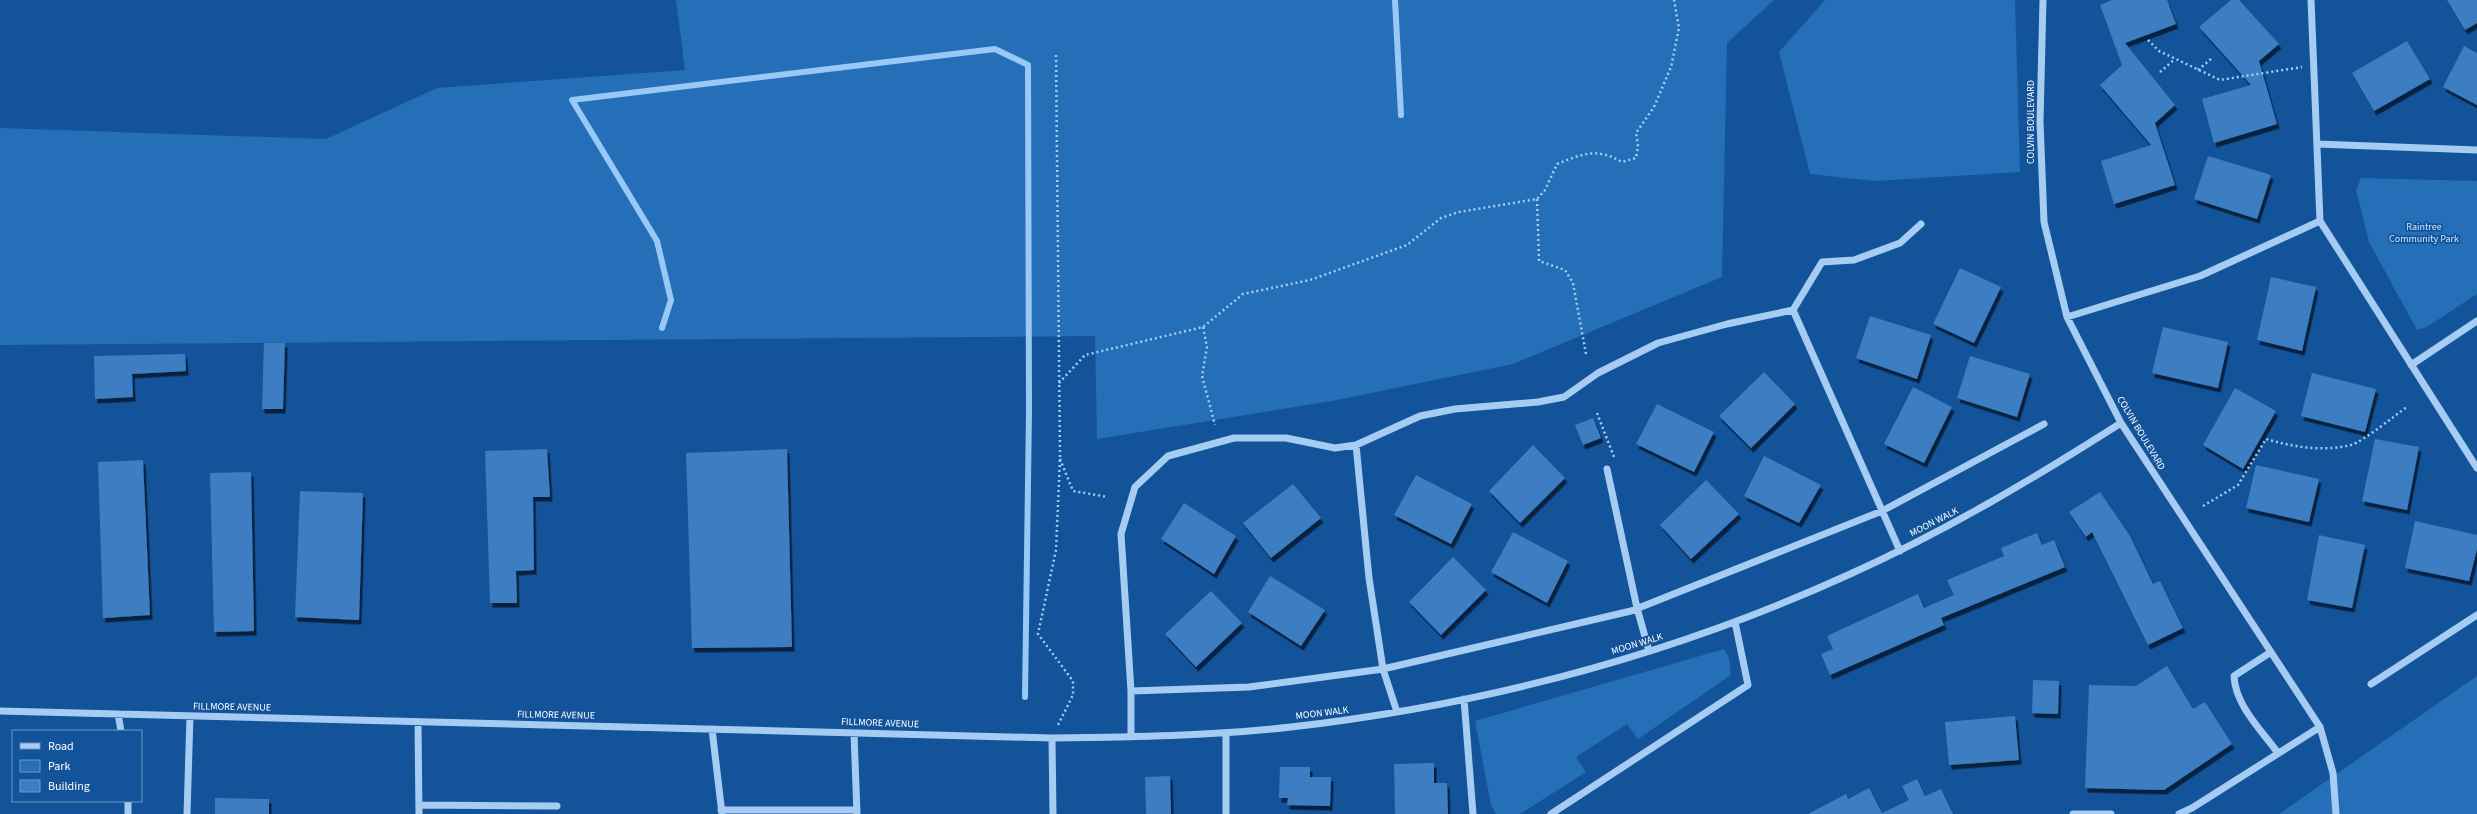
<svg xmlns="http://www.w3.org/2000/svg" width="2477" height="814" font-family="'Source Sans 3',sans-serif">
  <defs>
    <filter id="shadow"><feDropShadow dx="2.5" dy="4.5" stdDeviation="0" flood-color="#0009"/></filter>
  </defs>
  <rect width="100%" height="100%" fill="#13539a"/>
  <!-- green -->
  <path fill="#256eb8" d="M676 0H1774L1727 43 1722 277 1513 364 1332 401 1097 439 1095 336 0 345V128L326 139 437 88 685 70Z
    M1825 0H2015L2020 172 1875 181 1810 174 1779 52Z
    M2361 178 2477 181V294L2427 327 2417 330 2369 242 2356 190Z
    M1724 649 1729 658 1731 675 1638 739 1627 724 1576 757 1586 772 1520 814H1496L1491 805 1475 721Z
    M2477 676V814H2279Z"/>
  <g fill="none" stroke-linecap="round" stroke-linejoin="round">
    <!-- stream -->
    <path stroke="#98c8f6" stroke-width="6" d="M1395 0 1401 115
      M662 328 671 300 657 241 572 100 995 49 1028 65 1029 411 1025 697"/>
  </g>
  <!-- building -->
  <path fill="#3c7dc1" filter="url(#shadow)" d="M2112 0H2167L2176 24 2125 43 2175 105 2155 123 2175 185 2114 204 2101 161 2151 145 2100 85 2122 65 2100 5Z
    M2231 0H2239L2279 44 2259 61 2277 124 2214 143 2202 99 2251 85 2199 27Z
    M2447 0H2477V23L2465 30Z
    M2407 41 2430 79 2374 111 2352 73Z
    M2464 46 2477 53V105L2443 87Z
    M2208 156 2271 175 2257 219 2194 199Z
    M1960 268 2001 287 1974 343 1933 324Z
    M2271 277 2316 287 2302 351 2257 340Z
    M1870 316 1931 335 1917 379 1856 358Z
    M2163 327 2228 342 2218 388 2152 373Z
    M264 343H285L283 409H262Z
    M185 354 186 371 132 374 133 397 95 399 94 356Z
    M1970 356 2030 374 2017 417 1957 398Z
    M1764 372 1795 404 1751 448 1719 416Z
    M2312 373 2376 389 2365 432 2301 416Z
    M1913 387 1952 407 1924 463 1884 444Z
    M2235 388 2276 411 2243 469 2203 445Z
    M1657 404 1714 432 1694 472 1636 444Z
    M1593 418 1601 438 1583 445 1575 425Z
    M2375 439 2419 447 2407 510 2362 501Z
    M1533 445 1565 478 1520 523 1489 491Z
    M547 449 550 497H533L534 570 516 571 517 603H490L485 451Z
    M787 449 792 647 692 648 686 453Z
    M1764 456 1821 485 1799 523 1744 496Z
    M143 460 150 615 103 618 98 462Z
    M2256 465 2319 479 2309 522 2246 508Z
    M251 472 254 631 214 632 210 473Z
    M1416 475 1472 504 1451 544 1394 515Z
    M1706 480 1739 514 1691 559 1660 525Z
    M1293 484 1321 518 1271 558 1243 523Z
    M300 491 363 493 359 620 295 617Z
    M2100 492 2130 536 2153 584 2160 581 2183 628 2148 645 2092 532 2086 537 2069 512Z
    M1184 503 1236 536 1214 574 1161 539Z
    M2415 521 2477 535V549L2469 581 2405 568Z
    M1513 532 1568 561 1547 603 1491 572Z
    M2037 533 2042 545 2054 540 2065 567 1941 618 1944 625 1830 675 1821 654 1833 649 1827 636 1918 594 1924 608 1954 595 1947 580 2004 556 2001 548Z
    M2319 535 2365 545 2352 608 2307 600Z
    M1453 557 1486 590 1441 635 1409 602Z
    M1270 576 1325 610 1301 646 1248 612Z
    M1211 591 1242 623 1196 667 1165 634Z
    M2167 666 2193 709 2205 702 2232 744 2164 790 2085 788 2089 685 2136 686Z
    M2033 680 2059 681 2058 714 2032 713Z
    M2015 716 2019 760 1949 765 1945 722Z
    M1434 763V783H1447L1448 814H1395L1394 764Z
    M1280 767H1310V777H1331L1330 806 1287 805 1288 798H1279Z
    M1170 776 1171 814H1146L1145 777Z
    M1917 779 1925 796 1941 789 1953 814H1808L1846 794 1848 799 1869 788 1882 813 1909 800 1902 786Z
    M215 798 269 799V814H215Z"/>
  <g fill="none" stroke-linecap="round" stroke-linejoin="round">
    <!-- path -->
    <path stroke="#a6ccf3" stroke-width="2.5" stroke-dasharray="2 3" stroke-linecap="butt" d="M2148 40 2159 51 2220 80 2302 67
      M1056 55 1060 458 1056 550 1038 634 1073 681V695L1058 725
      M2198 70 2211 59
      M2160 72 2175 59
      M1537 199 1539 261 1565 270 1573 283 1586 354
      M1203 327 1207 347 1202 376 1215 425
      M1059 383 1085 355 1203 327 1243 294 1310 280 1407 245 1441 218 1459 212 1537 199 1545 190 1557 164C1583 154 1596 147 1622 162L1636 158 1638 146 1636 133 1654 107 1671 67 1679 28 1674 0
      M1597 413 1614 457
      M1060 459 1073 491 1108 497
      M2203 506 2238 485 2266 439C2293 447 2323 452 2351 445 2364 441 2394 416 2407 407"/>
    <!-- minor -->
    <path stroke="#a6ccf3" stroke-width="7" d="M2043 0 2040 122 2044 222 2067 317 2121 423 2320 727 2333 773 2336 814
      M2311 0 2320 221 2477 468
      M2317 144 2477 150
      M1793 310 1822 262 1854 260 1900 243 1921 224
      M2067 317 2200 276 2320 221
      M2411 365 2477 321
      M1356 445 1369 578 1383 669 1397 712
      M1607 469 1637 608 1649 651
      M2271 652 2234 676C2235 705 2262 731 2278 753
      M2371 684 2477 615
      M1131 691 1121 534 1135 487 1168 456 1234 438H1286L1335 448 1356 445 1420 416 1455 409 1538 402 1564 397 1598 373 1658 343 1727 324 1793 310 1900 551
      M1464 699 1473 814
      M0 711 1052 738C1132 737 1211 736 1291 727 1482 705 1672 655 1848 575 1944 532 2033 479 2121 423
      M118 714 121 731
      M418 722 419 814
      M712 729 722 814
      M854 733 857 814
      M1226 733V814
      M1131 737V691L1249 687 1383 669 1631 611 1882 511 2044 424
      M1052 738 1053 814
      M419 805 557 806
      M721 810H857
      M128 814V801
      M187 814 190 716
      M1551 814 1748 685 1735 622
      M2073 814H2111
      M2179 814 2192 808 2320 727"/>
  </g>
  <g text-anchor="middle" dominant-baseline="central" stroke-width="3.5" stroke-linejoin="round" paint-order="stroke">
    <!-- street labels -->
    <g font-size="10" fill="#fff" stroke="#13539a">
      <text transform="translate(2031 122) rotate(-90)">COLVIN BOULEVARD</text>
      <text transform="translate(2141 433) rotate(59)">COLVIN BOULEVARD</text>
      <text transform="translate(1934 522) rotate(-27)">MOON WALK</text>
      <text transform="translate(1637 644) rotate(-17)">MOON WALK</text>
      <text transform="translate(232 707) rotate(1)">FILLMORE AVENUE</text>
      <text transform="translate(1322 713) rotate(-7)">MOON WALK</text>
      <text transform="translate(556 715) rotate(1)">FILLMORE AVENUE</text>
      <text transform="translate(880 723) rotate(2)">FILLMORE AVENUE</text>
    </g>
    <!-- park labels -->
    <g font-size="10" fill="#cee6fd" stroke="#13539a">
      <text x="2424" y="227">Raintree<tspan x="2424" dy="12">Community Park</tspan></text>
    </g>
  </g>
  <!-- legend -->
  <rect x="12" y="730" width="130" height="72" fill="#13539a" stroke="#7198c2"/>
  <rect x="20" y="743" width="20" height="6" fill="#a6ccf3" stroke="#7198c2"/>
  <text x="48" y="750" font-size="12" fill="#ffffff">Road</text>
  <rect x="20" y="760" width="20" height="12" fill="#256eb8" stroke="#7198c2"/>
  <text x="48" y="770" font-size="12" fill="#ffffff">Park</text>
  <rect x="20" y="780" width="20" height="12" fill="#3c7dc1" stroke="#7198c2"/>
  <text x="48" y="790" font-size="12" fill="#ffffff">Building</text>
</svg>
